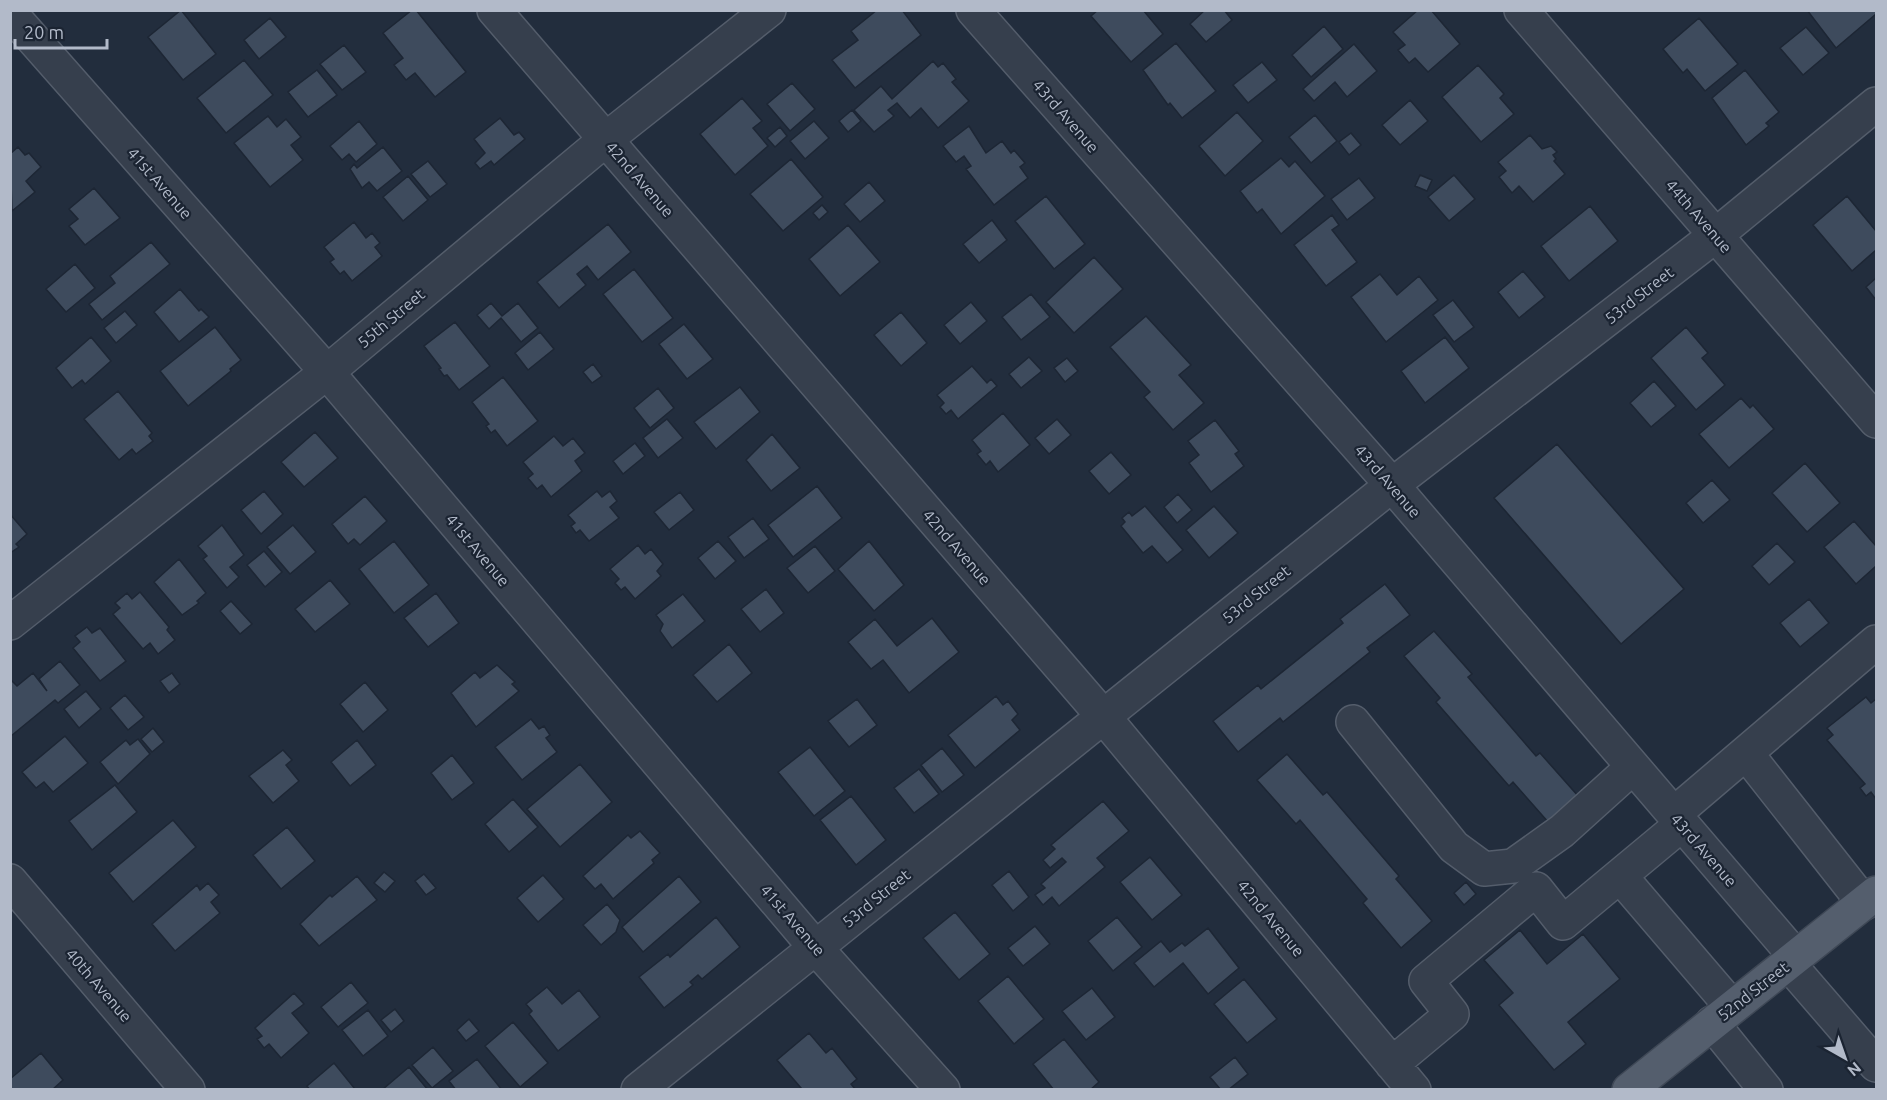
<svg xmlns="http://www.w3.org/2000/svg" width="1887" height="1100" font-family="Ubuntu,sans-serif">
  <rect width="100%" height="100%" fill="#222d3d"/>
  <!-- building -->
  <path fill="#3e4b5d" stroke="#1d2634" stroke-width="1.5" d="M181 10 216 54 183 80 148 37Z
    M412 10H416L466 72 435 97 415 73 406 80 394 65 403 58 383 33Z
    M877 10H902L921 35 855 88 832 60 858 40 851 31Z
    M1098 10H1143L1163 34 1131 62 1091 16Z
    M1205 10H1224L1232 20 1206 42 1190 24Z
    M1418 10H1431L1460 44 1428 72 1415 58 1409 63 1398 50 1405 45 1393 32Z
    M1807 10H1876V14L1836 48Z
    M270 18 286 37 259 59 244 40Z
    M1699 18 1738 64 1705 91 1687 69 1683 73 1663 49Z
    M1324 26 1343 49 1311 77 1292 55Z
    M1806 27 1829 53 1803 75 1780 48Z
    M1176 43 1216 91 1182 118 1170 103 1168 105 1143 70Z
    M1354 44 1377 71 1347 97 1335 82 1314 101 1303 89Z
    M344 45 366 72 342 90 320 64Z
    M244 60 273 95 226 133 197 98Z
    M933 61 938 67 943 63 956 79 952 82 969 101 938 128 921 108 910 118 897 103 888 110 894 116 874 132 854 110 881 86 892 99Z
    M1262 62 1277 80 1248 103 1233 85Z
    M1478 65 1504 94 1500 98 1514 114 1481 142 1442 97Z
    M317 70 337 95 308 117 288 92Z
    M1745 70 1779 112 1766 123 1769 126 1746 145 1712 98Z
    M792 83 815 109 790 131 767 104Z
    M742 98 762 121 753 128 768 146 735 175 700 134Z
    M1410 100 1428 121 1400 145 1382 125Z
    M852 110 861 121 848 132 839 121Z
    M1237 112 1263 141 1225 176 1199 146Z
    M1315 115 1337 141 1311 163 1289 137Z
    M268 116 277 127 286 119 301 137 291 145 303 160 270 187 234 143Z
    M500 118 514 135 519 132 525 139 494 165 491 161 480 169 475 163 485 153 474 139Z
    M359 121 377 144 356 162 349 154 342 160 330 146Z
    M814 121 829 138 805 159 790 141Z
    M969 126 986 153 1002 141 1011 153 1014 150 1025 163 1020 167 1028 178 994 205 966 169 971 166 964 156 956 162 943 146Z
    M780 127 787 136 775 147 767 138Z
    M1351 133 1361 145 1349 155 1339 142Z
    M1530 135 1542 149 1551 146 1557 152 1553 155 1556 159 1554 161 1565 174 1533 202 1519 186 1512 193 1499 177 1506 171 1498 162Z
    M18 147 25 155 29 153 41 167 26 181 35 192 12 211 10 154Z
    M383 147 402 171 377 191 369 182 362 188 350 169 354 164 357 168Z
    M1281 158 1289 167 1295 161 1325 196 1281 234 1262 209 1257 213 1240 191Z
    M791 159 823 197 783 231 750 194Z
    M428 161 447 184 430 197 411 174Z
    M1420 175 1432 180 1427 191 1415 186Z
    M1454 175 1475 199 1449 221 1428 197Z
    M408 176 428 200 403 221 383 197Z
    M1359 178 1375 198 1347 220 1331 199Z
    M869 182 885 201 860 222 844 204Z
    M94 188 120 218 85 245 69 226 78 219 69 209Z
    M1046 196 1085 244 1054 269 1015 221Z
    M1847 196 1876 231V250L1852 271 1813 225Z
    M822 205 828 212 819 220 813 213Z
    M1590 206 1618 241 1569 281 1541 246Z
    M1332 215 1339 225 1332 230 1357 262 1326 286 1294 245Z
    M992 220 1007 240 979 263 963 244Z
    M354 222 366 238 372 233 380 243 375 247 382 256 352 281 344 271 340 274 330 262 334 259 324 247Z
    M608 224 631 252 598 280 587 266 577 274 586 285 559 308 537 282Z
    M848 225 880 262 840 296 809 259Z
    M151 242 170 264 102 320 89 304 115 283 110 276Z
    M1094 257 1123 289 1074 333 1046 302Z
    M75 264 95 288 66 312 46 289Z
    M634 269 673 318 642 342 603 294Z
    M1523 271 1545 297 1519 318 1498 292Z
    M1380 274 1397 295 1419 276 1438 300 1386 342 1351 297Z
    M1876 278V300L1866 287Z
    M180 289 199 311 201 309 209 317 179 342 154 312Z
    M1031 294 1050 317 1021 340 1002 317Z
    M1453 300 1474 327 1454 342 1433 315Z
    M971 302 987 321 960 344 944 325Z
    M491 303 502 316 518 303 538 328 521 342 501 318 489 329 477 315Z
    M125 311 137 325 116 343 104 328Z
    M901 312 927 343 901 366 874 335Z
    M1146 316 1191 365 1179 375 1204 403 1173 430 1144 397 1150 392 1110 347Z
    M455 322 490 366 459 390 447 375 444 376 439 369 441 368 424 346Z
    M684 324 713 359 687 379 659 344Z
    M215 327 241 360 230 369 231 371 188 406 160 371Z
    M1686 327 1708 353 1702 358 1725 385 1696 410 1651 358Z
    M540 332 554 349 528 370 515 353Z
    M91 337 111 361 85 384 82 380 72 388 56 368Z
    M1445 337 1469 368 1425 403 1401 371Z
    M1029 357 1042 371 1021 388 1009 374Z
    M1067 358 1078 371 1065 382 1054 368Z
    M593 364 602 376 592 383 583 372Z
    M972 366 987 383 991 379 997 386 958 419 951 410 946 414 940 407 944 403 937 395Z
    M503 377 538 421 507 446 495 430 491 433 486 426 489 424 472 402Z
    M1654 381 1676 406 1651 427 1630 403Z
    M740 387 760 412 716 449 694 422Z
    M658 388 674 408 650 428 634 408Z
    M118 391 152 433 149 436 153 441 136 454 132 449 119 460 84 419Z
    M1741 398 1750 408 1753 405 1774 429 1729 468 1699 434Z
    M1003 413 1030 445 998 472 990 461 986 465 977 454 981 451 972 440Z
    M667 419 683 438 658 458 643 438Z
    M1057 419 1071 435 1049 454 1035 438Z
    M1215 420 1239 451 1235 454 1244 466 1211 492 1189 463 1199 455 1188 441Z
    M315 432 338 458 304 487 281 462Z
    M772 434 800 468 771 491 746 460Z
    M554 436 563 446 573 438 585 453 575 461 582 471 551 497 542 485 537 489 528 478 533 474 523 462Z
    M635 443 645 456 623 474 613 461Z
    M1557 444 1684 589 1621 644 1494 498Z
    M1111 452 1131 475 1109 494 1089 471Z
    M1805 463 1840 503 1807 532 1772 493Z
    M1712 480 1730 500 1703 523 1686 503Z
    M817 486 842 518 793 557 768 525Z
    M264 491 283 514 261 534 241 510Z
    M597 491 602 497 610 491 617 501 610 507 619 518 589 541 580 530 576 533 571 526 575 523 568 515Z
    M680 492 694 510 669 530 654 512Z
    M1178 494 1192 510 1177 523 1164 507Z
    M365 496 387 521 360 545 354 539 348 544 332 524Z
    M1145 506 1183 550 1167 563 1152 546 1143 553 1121 526 1125 522 1122 518 1129 512 1132 516Z
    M1214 506 1238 533 1209 558 1186 530Z
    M10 514 27 534 16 544 19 547 10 553Z
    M753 518 769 539 744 558 728 537Z
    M1854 521 1876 546V566L1856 584 1824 547Z
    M222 525 244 555 230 567 239 577 227 588 203 559 207 556 198 546Z
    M293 525 316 552 290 574 267 547Z
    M394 541 429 585 394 613 359 569Z
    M718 541 736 561 715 579 698 558Z
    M869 541 904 585 874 611 838 569Z
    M1777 543 1795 562 1769 585 1752 566Z
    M638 545 645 554 651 549 663 564 657 571 661 576 635 599 625 587 621 590 615 583 619 579 610 569Z
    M815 546 835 571 808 593 787 568Z
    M264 551 282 572 265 587 247 565Z
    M179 559 206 593 197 601 199 603 182 615 154 582Z
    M330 580 350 604 315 632 295 609Z
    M1385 584 1410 615 1367 648 1370 652 1283 722 1280 718 1238 752 1213 721 1258 685 1261 689 1343 623 1340 619Z
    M766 589 784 613 760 632 741 609Z
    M140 592 169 627 167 630 175 640 158 654 150 643 143 649 113 614 120 608 115 603 127 593 132 599Z
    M436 593 459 623 428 647 404 618Z
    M683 594 705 621 672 648 660 631 663 624 656 615Z
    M1809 599 1829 623 1800 647 1780 623Z
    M231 601 252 624 240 634 220 611Z
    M932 618 959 652 909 693 883 660 871 669 848 642 875 619 897 646Z
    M87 627 92 633 100 628 126 661 100 681 73 648 80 642 75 636Z
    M1434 631 1472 674 1468 677 1536 756 1540 753 1579 797 1549 823 1513 782 1509 786 1436 702 1440 698 1404 656Z
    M729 644 752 673 717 702 693 675Z
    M60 661 80 685 58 703 55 700 11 736 10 679 17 686 33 673 47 691 39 679Z
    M497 665 515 682 512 684 519 691 476 727 451 693 475 672 480 678Z
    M172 673 180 684 169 693 160 681Z
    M365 682 388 710 363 732 340 704Z
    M86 691 101 709 79 728 64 709Z
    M125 695 144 717 128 730 110 708Z
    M996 696 1003 705 1008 701 1018 714 1012 720 1020 730 975 768 948 735Z
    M1866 697 1871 703 1876 699V799L1871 792 1866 796 1860 788 1865 784 1827 740 1833 735 1827 728Z
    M857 699 877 725 849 747 828 721Z
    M531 719 539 729 544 726 550 735 546 738 557 752 522 780 495 747Z
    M153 728 164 742 152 752 141 739Z
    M65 736 88 763 53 792 44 782 36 788 22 772Z
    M138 739 150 754 118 784 100 762 126 740 130 745Z
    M357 740 376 765 350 786 331 762Z
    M810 747 845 791 814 816 778 772Z
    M942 748 964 775 942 792 921 765Z
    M283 750 292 760 286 765 299 781 273 803 249 776Z
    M1287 754 1323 795 1327 792 1399 876 1396 879 1432 921 1401 948 1363 903 1367 899 1300 820 1296 824 1257 780Z
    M452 755 474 783 452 800 431 773Z
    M580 764 612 802 560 847 527 809Z
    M919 769 939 794 914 813 894 788Z
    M115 785 137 812 92 850 69 821Z
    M851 796 886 840 856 865 820 820Z
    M513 799 538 827 509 852 485 824Z
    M1103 801 1129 831 1097 858 1105 867 1059 906 1052 897 1043 905 1035 895 1045 888 1041 884 1066 862 1062 858 1050 868 1043 860 1055 849 1051 845Z
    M173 820 196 847 133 902 109 873Z
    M287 827 315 861 281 889 253 855Z
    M640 831 660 853 652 860 654 863 613 899 601 884 595 889 583 876 628 835 631 838Z
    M1150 857 1182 895 1152 920 1120 882Z
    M1009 871 1029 897 1013 911 992 885Z
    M384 872 395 881 385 892 374 883Z
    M424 874 436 888 426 895 415 881Z
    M543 875 564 899 538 922 517 898Z
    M357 876 377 900 319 946 300 924 330 895 332 897Z
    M679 876 701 902 643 952 622 927Z
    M1466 882 1476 894 1464 905 1454 893Z
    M208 883 219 895 211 902 220 913 175 951 152 924 197 885 200 890Z
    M607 904 620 920 616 932 601 945 583 925Z
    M955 912 990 954 959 980 923 938Z
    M716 917 740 947 702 979 698 975 690 982 693 985 664 1008 639 977 668 954 670 957Z
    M1117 917 1142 947 1113 971 1088 941Z
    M1035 926 1050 944 1023 966 1008 948Z
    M1208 928 1239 968 1208 994 1183 963 1154 987 1134 963 1161 941 1170 952 1182 943 1185 946Z
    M1520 930 1547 964 1583 934 1620 979 1568 1022 1586 1044 1554 1070 1499 1005 1513 993 1484 960Z
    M1008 976 1044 1019 1014 1044 978 1001Z
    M1244 979 1277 1019 1247 1043 1214 1004Z
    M351 982 368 1003 338 1027 321 1007Z
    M547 987 562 1004 579 990 600 1017 558 1051 529 1014 532 1011 526 1004Z
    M1092 988 1115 1017 1086 1040 1062 1011Z
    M294 993 304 1004 292 1013 309 1033 281 1058 269 1044 264 1048 257 1039 262 1036 255 1028Z
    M395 1009 404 1021 391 1032 381 1020Z
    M368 1010 388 1036 363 1056 342 1030Z
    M469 1019 479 1031 466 1041 457 1030Z
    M513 1022 548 1063 520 1087 485 1046Z
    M809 1033 826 1053 832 1048 857 1079 851 1084 856 1090H799L801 1088 777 1060Z
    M1064 1039 1099 1082 1090 1090H1054L1033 1064Z
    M433 1047 453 1071 432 1088 412 1065Z
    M41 1053 63 1080 52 1090H10V1079Z
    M1235 1057 1248 1074 1228 1090H1221L1210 1077Z
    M477 1059 502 1090H456L449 1081Z
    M334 1063 355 1089 310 1090 307 1086Z
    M409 1067 428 1090H382Z"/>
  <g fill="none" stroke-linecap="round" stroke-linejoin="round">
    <!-- minor casing -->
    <g stroke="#545d6b" stroke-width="36">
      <path id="minor" d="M494 10 1103 716 1414 1090
        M973 10 1392 485 1796 957
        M1521 10 1876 421
        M10 13 327 372 815 947 943 1090
        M10 623 327 372 605 140 769 10
        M1353 722 1454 847 1484 869 1513 866 1562 831 1633 767
        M1746 753 1864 903
        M1674 814 1876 642
        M1620 876 1732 1007
        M10 881 188 1090
        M1788 963 1876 1065
        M1712 1023 1766 1090
        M1392 1064 1452 1014 1426 981 1536 889 1563 923 1682 824
        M638 1090 1392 485 1716 235 1876 104"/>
    </g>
    <!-- major casing -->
    <g stroke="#3f4856" stroke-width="36">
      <path id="major" d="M1629 1090 1876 893"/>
    </g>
    <!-- minor -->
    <use href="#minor" stroke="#363f4d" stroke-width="33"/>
    <!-- major -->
    <use href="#major" stroke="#545e6d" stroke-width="33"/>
  </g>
  <g text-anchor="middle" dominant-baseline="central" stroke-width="4.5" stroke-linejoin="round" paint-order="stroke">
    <!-- street labels -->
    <g font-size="16" fill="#b2bac9" stroke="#1b2432">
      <text transform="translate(1066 116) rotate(49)">43rd Avenue</text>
      <text transform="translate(640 179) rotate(49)">42nd Avenue</text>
      <text transform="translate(160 183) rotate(49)">41st Avenue</text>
      <text transform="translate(1699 216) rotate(49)">44th Avenue</text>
      <text transform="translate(1639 295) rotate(-38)">53rd Street</text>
      <text transform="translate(391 318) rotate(-40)">55th Street</text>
      <text transform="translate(1388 481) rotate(49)">43rd Avenue</text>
      <text transform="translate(957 547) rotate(49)">42nd Avenue</text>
      <text transform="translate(478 550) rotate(50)">41st Avenue</text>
      <text transform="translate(1256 594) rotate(-39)">53rd Street</text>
      <text transform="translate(1704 850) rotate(49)">43rd Avenue</text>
      <text transform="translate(876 898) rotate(-39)">53rd Street</text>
      <text transform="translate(1271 918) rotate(50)">42nd Avenue</text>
      <text transform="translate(793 920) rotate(49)">41st Avenue</text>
      <text transform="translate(99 985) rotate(49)">40th Avenue</text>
      <text transform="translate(1753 991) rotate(-38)">52nd Street</text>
    </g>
  </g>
  <!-- border -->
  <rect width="1887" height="1100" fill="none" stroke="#b2bac9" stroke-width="24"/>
  <!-- north arrow -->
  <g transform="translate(1845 1058) rotate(140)" stroke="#1b2432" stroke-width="4.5" paint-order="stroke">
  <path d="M0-4.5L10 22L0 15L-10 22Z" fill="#b2bac9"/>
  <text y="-9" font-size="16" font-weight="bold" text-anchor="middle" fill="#b2bac9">N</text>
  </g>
  <!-- scale -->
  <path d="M15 39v9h92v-9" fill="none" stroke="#b2bac9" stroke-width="3"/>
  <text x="24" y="39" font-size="18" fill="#b2bac9" stroke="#1b2432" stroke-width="4.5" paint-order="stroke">20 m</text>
</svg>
